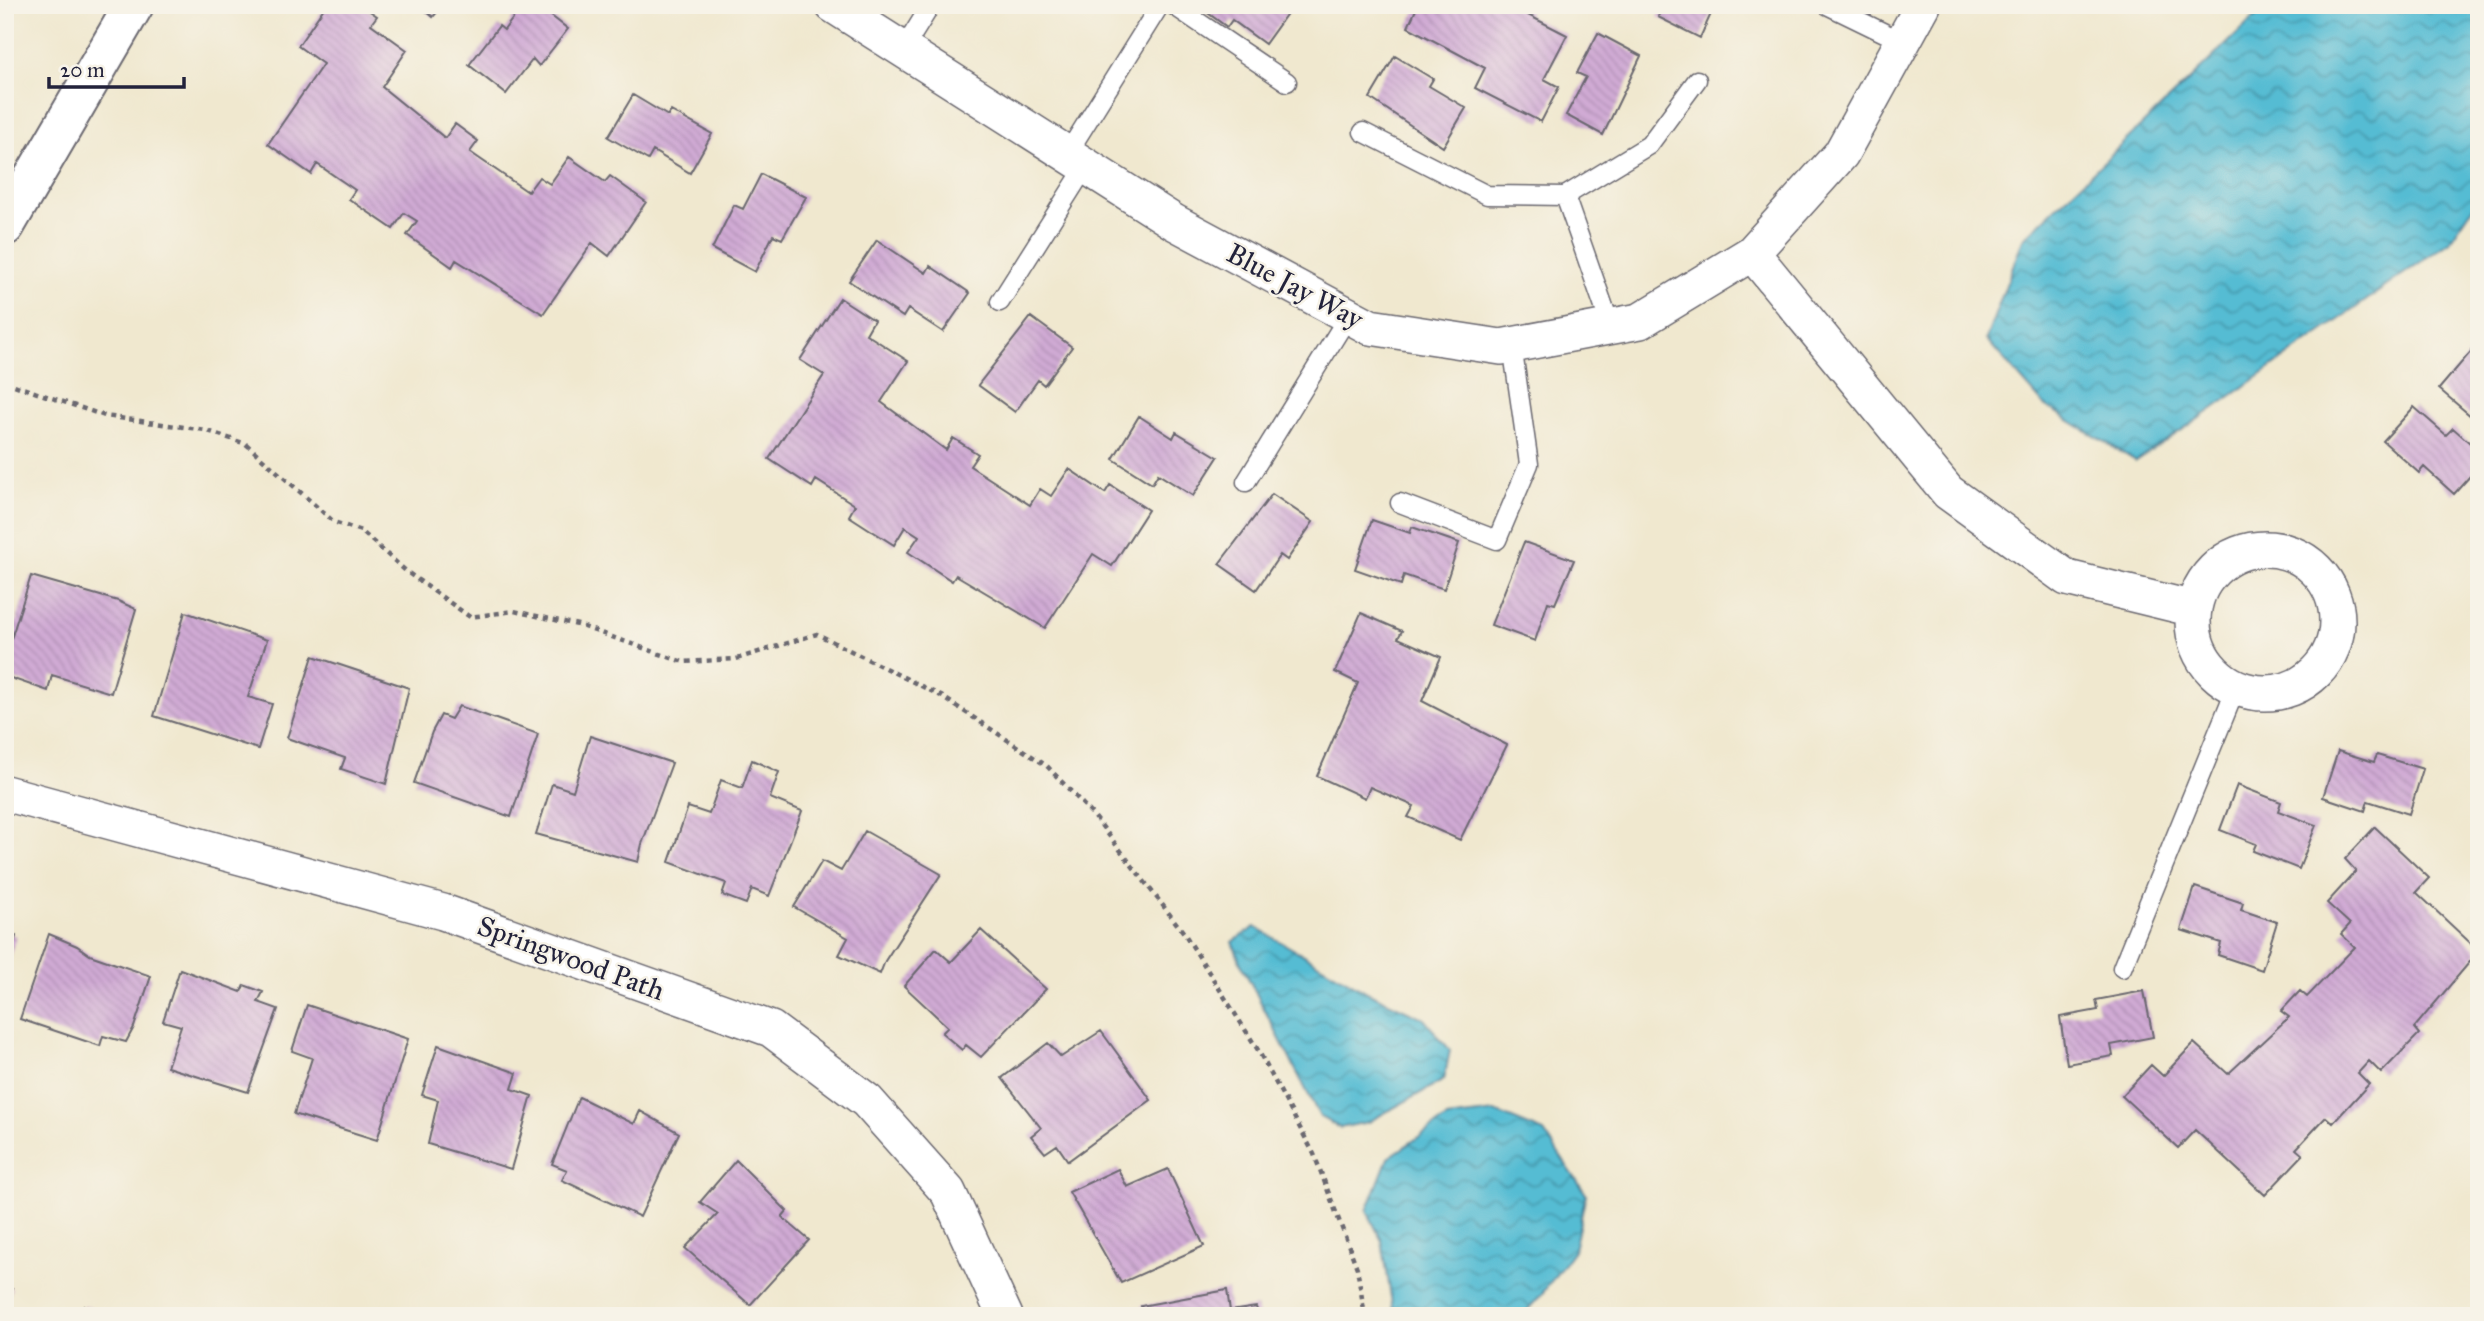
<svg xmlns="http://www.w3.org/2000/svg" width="2484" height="1321" font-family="'IM FELL Great Primer',serif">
  <defs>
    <pattern id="water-waves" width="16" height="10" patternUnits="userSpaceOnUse" patternTransform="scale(1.75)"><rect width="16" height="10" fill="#55bcd3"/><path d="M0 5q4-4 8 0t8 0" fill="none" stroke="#4698ac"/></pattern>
    <pattern id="building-back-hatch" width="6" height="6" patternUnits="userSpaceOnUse" patternTransform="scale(1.75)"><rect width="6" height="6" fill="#d0aad4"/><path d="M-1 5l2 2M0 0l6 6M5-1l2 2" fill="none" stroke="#b292b7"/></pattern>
  </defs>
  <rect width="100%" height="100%" fill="#f7f3e8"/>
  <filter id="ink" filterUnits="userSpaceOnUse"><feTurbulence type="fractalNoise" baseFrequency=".0143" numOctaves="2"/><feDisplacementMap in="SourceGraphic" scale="14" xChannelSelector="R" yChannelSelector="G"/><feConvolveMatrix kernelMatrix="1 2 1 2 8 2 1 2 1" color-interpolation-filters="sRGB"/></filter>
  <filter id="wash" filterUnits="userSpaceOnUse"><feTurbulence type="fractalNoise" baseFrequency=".00686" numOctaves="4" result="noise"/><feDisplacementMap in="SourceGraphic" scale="28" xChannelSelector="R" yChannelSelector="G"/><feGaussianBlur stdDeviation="1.57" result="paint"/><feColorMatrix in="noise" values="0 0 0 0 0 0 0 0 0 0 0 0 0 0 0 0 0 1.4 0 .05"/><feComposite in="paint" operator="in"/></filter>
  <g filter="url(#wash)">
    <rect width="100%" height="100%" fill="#f0e8cf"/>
    <!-- water -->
    <path fill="url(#water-waves)" stroke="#3c6f87" stroke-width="2" d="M2273 5H2463L2479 13V198L2450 241 2210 411 2136 461 2044 405 1986 339 2023 239 2261 11Z
      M1255 927 1369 993 1423 1018 1450 1050 1444 1080 1368 1122 1340 1128 1320 1117 1240 962 1233 942Z
      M1495 1112 1544 1132 1586 1194 1574 1250 1541 1295 1522 1316H1394L1382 1241 1367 1211 1388 1158 1447 1118Z"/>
    <g id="blocks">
      <!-- building -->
      <path fill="url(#building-back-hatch)" d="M326 5H361L377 16 371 24 407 50 382 87 445 138 455 124 478 141 470 152 528 192 539 177 550 184 569 157 605 182 610 176 646 202 609 256 592 243 543 314 456 260 452 267 407 235 417 221 404 213 393 229 349 199 355 190 317 164 311 174 268 144 323 64 298 46Z
        M419 5H443L433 17Z
        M523 5H537L568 29 539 66 533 59 506 94 469 65 499 26 504 30Z
        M1197 5H1293L1265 44 1232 20 1227 27Z
        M1418 5H1533L1528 15 1567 35 1544 79 1559 87 1541 122 1475 88 1485 68 1408 27Z
        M1662 5H1715L1700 38 1658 17Z
        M1598 33 1641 56 1603 135 1566 115 1586 77 1577 73Z
        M1395 56 1433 79 1429 86 1466 108 1443 147 1370 98Z
        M633 95 668 116 671 111 712 134 690 173 653 151 648 160 608 137Z
        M761 174 806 197 782 239 773 235 755 272 712 249 734 205 743 209Z
        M877 240 926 273 930 266 970 293 943 332 908 309 903 317 849 281Z
        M840 298 874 320 866 334 908 361 881 402 946 450 953 438 978 454 970 466 1030 505 1040 489 1051 496 1069 469 1105 493 1110 485 1148 510 1112 566 1093 554 1045 628 956 575 952 581 908 552 919 536 905 527 894 545 849 516 855 505 816 480 812 487 769 459 824 375 800 360Z
        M1031 317 1072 347 1044 385 1038 380 1015 412 978 385Z
        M2479 342V408L2472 417 2439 389Z
        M2414 407 2446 435 2453 428 2479 451V466L2454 494 2424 467 2419 473 2383 441Z
        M1139 416 1173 438 1176 432 1218 457 1193 496 1158 474 1152 484 1113 459Z
        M1272 494 1313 522 1287 560 1280 555 1256 590 1219 564Z
        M1372 520 1410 533 1412 527 1459 543 1444 589 1404 575 1401 585 1355 569Z
        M1524 542 1574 560 1555 604 1548 602 1535 641 1491 625Z
        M31 576 118 601 136 609 111 693 52 675 48 691 5 676V658Z
        M185 612 267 640 248 697 272 704 258 749 154 716Z
        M1361 613 1402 631 1398 638 1441 657 1422 701 1507 745 1460 840 1408 817 1414 806 1370 787 1365 798 1317 776 1358 683 1335 672Z
        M313 656 409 688 386 784 341 769 345 758 287 738Z
        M459 706 538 734 511 817 414 783 432 732 441 715 451 719Z
        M590 736 672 763 642 844 638 862 536 834 552 784 573 791Z
        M2338 751 2374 762 2377 755 2423 769 2409 814 2368 801 2365 811 2323 797Z
        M752 760 779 772 770 798 802 811 769 896 752 889 746 904 722 895 726 883 669 862 688 807 709 814 721 780 742 788Z
        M2237 785 2281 802 2278 811 2316 825 2299 869 2253 851 2256 844 2220 830Z
        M2375 827 2429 878 2416 892 2479 951 2414 1028 2419 1034 2381 1073 2369 1061 2358 1073 2369 1084 2333 1123 2326 1117 2296 1149 2303 1155 2265 1195 2195 1130 2178 1148 2122 1096 2151 1065 2163 1076 2194 1043 2228 1074 2289 1017 2281 1011 2300 991 2307 997 2355 947 2341 934 2350 924 2327 903 2356 871 2345 859Z
        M865 831 941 874 885 961 880 974 839 955 848 938 794 907 822 861 841 871Z
        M2195 887 2243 903 2241 910 2277 922 2262 970 2218 955 2221 943 2181 930Z
        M981 930 1046 989 981 1057 966 1045 962 1050 942 1033 948 1027 904 986 936 949 951 962Z
        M5 932 16 936 6 970H5Z
        M49 934 77 946 90 955 151 976 134 1027 126 1042 103 1036 100 1046 20 1019Z
        M180 969 241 992 244 985 263 992 258 1002 278 1009 248 1092 167 1067 181 1026 163 1021Z
        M2144 991 2153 1037 2111 1045 2113 1056 2067 1064 2060 1017 2098 1010 2096 1000Z
        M307 1005 408 1039 377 1140 294 1114 312 1058 292 1051Z
        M1101 1031 1151 1100 1068 1161 1057 1145 1045 1153 1031 1136 1041 1128 1002 1078 1048 1043 1061 1057Z
        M438 1045 517 1073 512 1089 532 1096 511 1169 428 1144 438 1100 422 1095Z
        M579 1097 634 1124 640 1111 679 1133 640 1217 562 1180 567 1170 552 1164Z
        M736 1160 787 1211 782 1217 809 1240 750 1305 685 1248 718 1214 700 1202Z
        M1118 1169 1127 1187 1168 1169 1204 1246 1121 1283 1069 1192Z
        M5 1287 12 1289 5 1304Z
        M1227 1290 1230 1311 1256 1307 1259 1316H1143L1141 1306Z
        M85 1306 112 1315V1316H81Z"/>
    </g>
  </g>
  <g filter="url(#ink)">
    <use href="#blocks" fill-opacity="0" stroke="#6a676f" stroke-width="2"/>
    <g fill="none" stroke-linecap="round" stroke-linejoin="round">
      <!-- lane casing -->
      <g stroke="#6a676f" stroke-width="21">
        <path id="lane" d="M1173 5 1287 82
          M1827 5 1903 42
          M903 50 931 5
          M1363 132 1487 195 1565 196 1611 327
          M1067 154 1160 5
          M1565 196 1649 145 1697 80
          M1000 302 1086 166
          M1246 482 1349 315
          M1400 503 1497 540 1529 464 1512 345
          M2122 968 2236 688"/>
      </g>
      <!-- street casing -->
      <g stroke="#6a676f" stroke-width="38">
        <path id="street" d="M833 5 1174 222 1370 327 1501 347 1640 321 1752 253 1841 154 1923 5
          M1752 253 1948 492 2067 578 2194 609
          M2193 621a72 72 0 1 1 144 0a72 72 0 1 1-144 0Z
          M5 793 443 912 771 1029 867 1101 948 1192 1005 1316"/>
      </g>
      <!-- secondary casing -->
      <g stroke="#6a676f" stroke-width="42">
        <path id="secondary" d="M5 226 134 5"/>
      </g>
      <!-- path -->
      <path stroke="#6a676f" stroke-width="4.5" stroke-dasharray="5 5" stroke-linecap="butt" d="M5 382 105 416 205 430 246 444 334 522 361 531 407 572 470 617 514 611 578 625 683 662 736 659 817 634 941 696 1047 766 1094 816 1184 933 1258 1050 1314 1154 1357 1268 1365 1316"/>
      <!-- lane -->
      <use href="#lane" stroke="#fff" stroke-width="18"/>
      <!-- street -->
      <use href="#street" stroke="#fff" stroke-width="35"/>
      <!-- secondary -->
      <use href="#secondary" stroke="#fff" stroke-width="38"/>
    </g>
  </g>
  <g text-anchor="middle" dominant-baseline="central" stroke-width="5" stroke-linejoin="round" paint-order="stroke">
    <!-- street labels -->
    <g font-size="28" fill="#22223b" stroke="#f7f3e8">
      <text transform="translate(1295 286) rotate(28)">Blue Jay Way</text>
      <text transform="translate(571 958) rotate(20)">Springwood Path</text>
    </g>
  </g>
  <!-- margin -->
  <rect width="2484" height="1321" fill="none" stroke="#f7f3e8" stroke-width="28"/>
  <!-- scale -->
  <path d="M49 77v10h135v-10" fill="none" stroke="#22223b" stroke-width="3.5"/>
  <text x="60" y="77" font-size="21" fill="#22223b" stroke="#f7f3e8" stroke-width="5" paint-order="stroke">20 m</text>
</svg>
